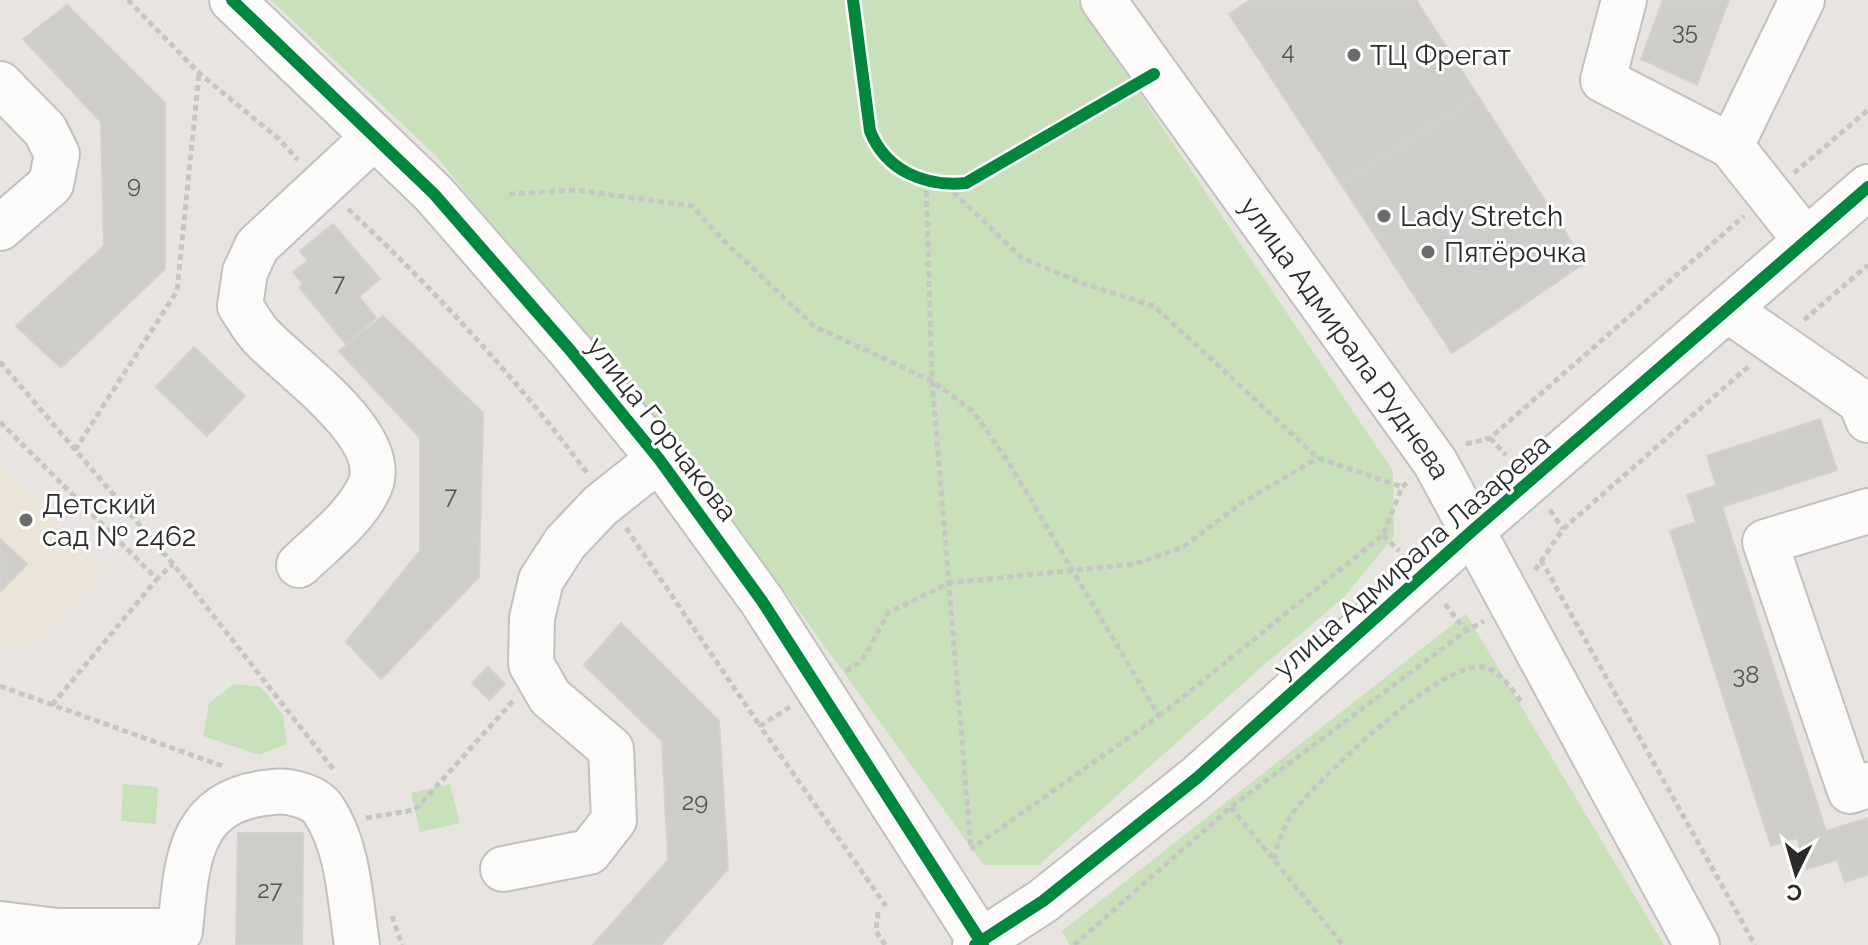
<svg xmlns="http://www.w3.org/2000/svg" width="1868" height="945" font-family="Raleway,sans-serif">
  <rect width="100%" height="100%" fill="#e8e5e0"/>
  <!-- education -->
  <path fill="#eae5d6" d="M0 466 104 573 28 649 0 641Z"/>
  <!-- green -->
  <path fill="#c8e1bb" d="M271 0H1077L1393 471 1394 536 1345 596 1257 671 1039 865H984L742 533 436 156Z
    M1466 614 1664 945H1070L1062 931Z
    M234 684 261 687 283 715 287 744 259 755 203 736 209 703Z
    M123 784 158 787 156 824 121 821Z
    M450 784 460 823 420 832 411 793Z"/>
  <!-- building -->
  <path fill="#cfcdc9" stroke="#d3d1cc" stroke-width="2" d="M1250 0H1416L1478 96 1341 184 1229 14Z
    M1663 0H1729L1697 85 1641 59Z
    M67 5 165 103V269L61 368 16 326 104 246 101 122 23 39Z
    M1478 96 1585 263 1452 353 1341 184Z
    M333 224 380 279 359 297 376 318 346 344 299 287 303 284 293 272 308 261 300 251Z
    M383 316 483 413 479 577 381 679 346 642 420 551V438L339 351Z
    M194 347 245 396 207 436 156 387Z
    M1820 419 1837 470 1722 507 1826 831 1868 818V875L1845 882 1837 860 1807 869 1797 838 1771 846 1670 531 1696 522 1687 495 1716 485 1707 456Z
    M0 539 27 564 0 592Z
    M621 623 719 721 728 869 661 945H593L668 860 662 741 584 665Z
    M488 667 505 684 489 700 472 683Z
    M238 833H303L302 945H236Z"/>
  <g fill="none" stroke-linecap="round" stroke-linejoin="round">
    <!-- minor casing -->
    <g stroke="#c1c1c1" stroke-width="48">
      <g id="minor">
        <path d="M232 0 434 194 570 350 659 459 762 601 983 945"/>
        <path id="s1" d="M1103 0 1435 462 1697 945"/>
        <path d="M1624 0 1603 80 1731 146 1806 241"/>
        <path d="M0 84 45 130 57 154 51 184 0 228"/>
        <path d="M1731 146 1802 0"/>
        <path d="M1728 310 1861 402 1868 420"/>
        <path d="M1868 511 1765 542 1850 791 1868 785"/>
        <path d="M299 565C324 541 354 519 369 488 393 437 291 369 261 336 253 328 247 316 240 306L245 272 257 246 374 137"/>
        <path d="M503 869 589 852 614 820 611 749 550 697 531 664 532 618 541 580 565 543 600 506 659 459"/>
        <path d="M0 924 58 931H180C187 862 187 799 273 792 288 790 314 796 323 809 349 847 350 901 357 945"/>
        <path d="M975 945 1043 901 1197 778 1472 531 1868 187"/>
      </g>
    </g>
    <!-- path -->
    <path stroke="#c6c6c5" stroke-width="5" stroke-dasharray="6 4" stroke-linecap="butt" d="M128 0 199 73 279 139 298 160
      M1794 173 1868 110
      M926 181 932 381 971 849
      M946 185 1022 258 1084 284 1154 306 1318 458 1402 487
      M509 194 575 190 692 206 726 243 814 326 932 381 973 411 1009 463 1159 716 971 849
      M348 209C436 291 516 378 588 474
      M1804 320 1868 265
      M0 362 173 564 334 770
      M0 422 157 579 173 564
      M1490 438 1506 455
      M1466 444 1490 438 1744 216
      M75 450 177 291 199 74
      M1550 510 1563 529
      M626 528 760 726
      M1383 535 1399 551
      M1541 560 1755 945
      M1535 570 1563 529 1750 365
      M1445 604 1466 631
      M846 671 862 661 888 613 949 583 1135 564 1183 547 1243 502 1318 458
      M0 686 225 767
      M52 705 157 579
      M790 707 760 726 886 906
      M1159 716 1383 535 1402 487 1408 482
      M1231 807 1343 945
      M366 818 415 810 514 700
      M1274 859C1279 838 1285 821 1300 804 1327 772 1442 660 1483 667 1500 670 1513 691 1523 704
      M878 912 876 931 885 945
      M392 916 402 945
      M1074 945 1231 807 1466 631 1484 621"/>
    <!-- minor -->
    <use href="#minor" stroke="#fcfbfa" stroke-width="44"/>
    <!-- cycleway casing -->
    <g stroke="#fff" stroke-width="17">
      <path id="cycleway" d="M232 0 434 194 570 350 659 459 762 601 983 945
        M853 0 870 131C886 171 925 187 966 183L1154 74
        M975 945 1043 901 1197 778 1472 531 1868 187"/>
    </g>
    <!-- cycleway -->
    <use href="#cycleway" stroke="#00873e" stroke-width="12"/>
  </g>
  <!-- markers -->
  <g fill="#6c6b6a" stroke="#fff" stroke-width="3">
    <circle cx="1354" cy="55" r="8"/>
    <circle cx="1384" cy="216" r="8"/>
    <circle cx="1428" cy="252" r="8"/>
    <circle cx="26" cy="520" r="8"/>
  </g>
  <g text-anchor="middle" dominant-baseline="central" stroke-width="6" stroke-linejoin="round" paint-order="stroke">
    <!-- number labels -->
    <g font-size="24" fill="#545452">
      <text x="1685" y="30">35</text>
      <text x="1288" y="50">4</text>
      <text x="134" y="184">9</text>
      <text x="339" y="282">7</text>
      <text x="451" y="495">7</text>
      <text x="1746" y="674">38</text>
      <text x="695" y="801">29</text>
      <text x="270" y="889">27</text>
    </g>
    <!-- poi labels -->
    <g font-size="28" fill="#2a2a2a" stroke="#fff" text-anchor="start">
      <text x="1370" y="55">ТЦ Фрегат</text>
      <text x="1400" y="216">Lady Stretch</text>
      <text x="1444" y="252">Пятёрочка</text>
      <text x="42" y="504">Детский<tspan x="42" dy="32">сад № 2462</tspan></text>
    </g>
    <!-- street labels -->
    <g font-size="28" fill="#2a2a2a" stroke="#fff">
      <text stroke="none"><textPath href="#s1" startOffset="416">улица Адмирала Руднева</textPath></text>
      <text transform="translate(662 429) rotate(52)">улица Горчакова</text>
      <text transform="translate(1412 556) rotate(-41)">улица Адмирала Лазарева</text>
    </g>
  </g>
  <!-- north arrow -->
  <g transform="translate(1796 873) rotate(185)" stroke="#ffffff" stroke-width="6" paint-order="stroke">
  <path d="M0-6L14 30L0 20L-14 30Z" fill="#2a2a2a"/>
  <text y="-12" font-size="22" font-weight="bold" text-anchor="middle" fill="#2a2a2a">С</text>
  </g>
</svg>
